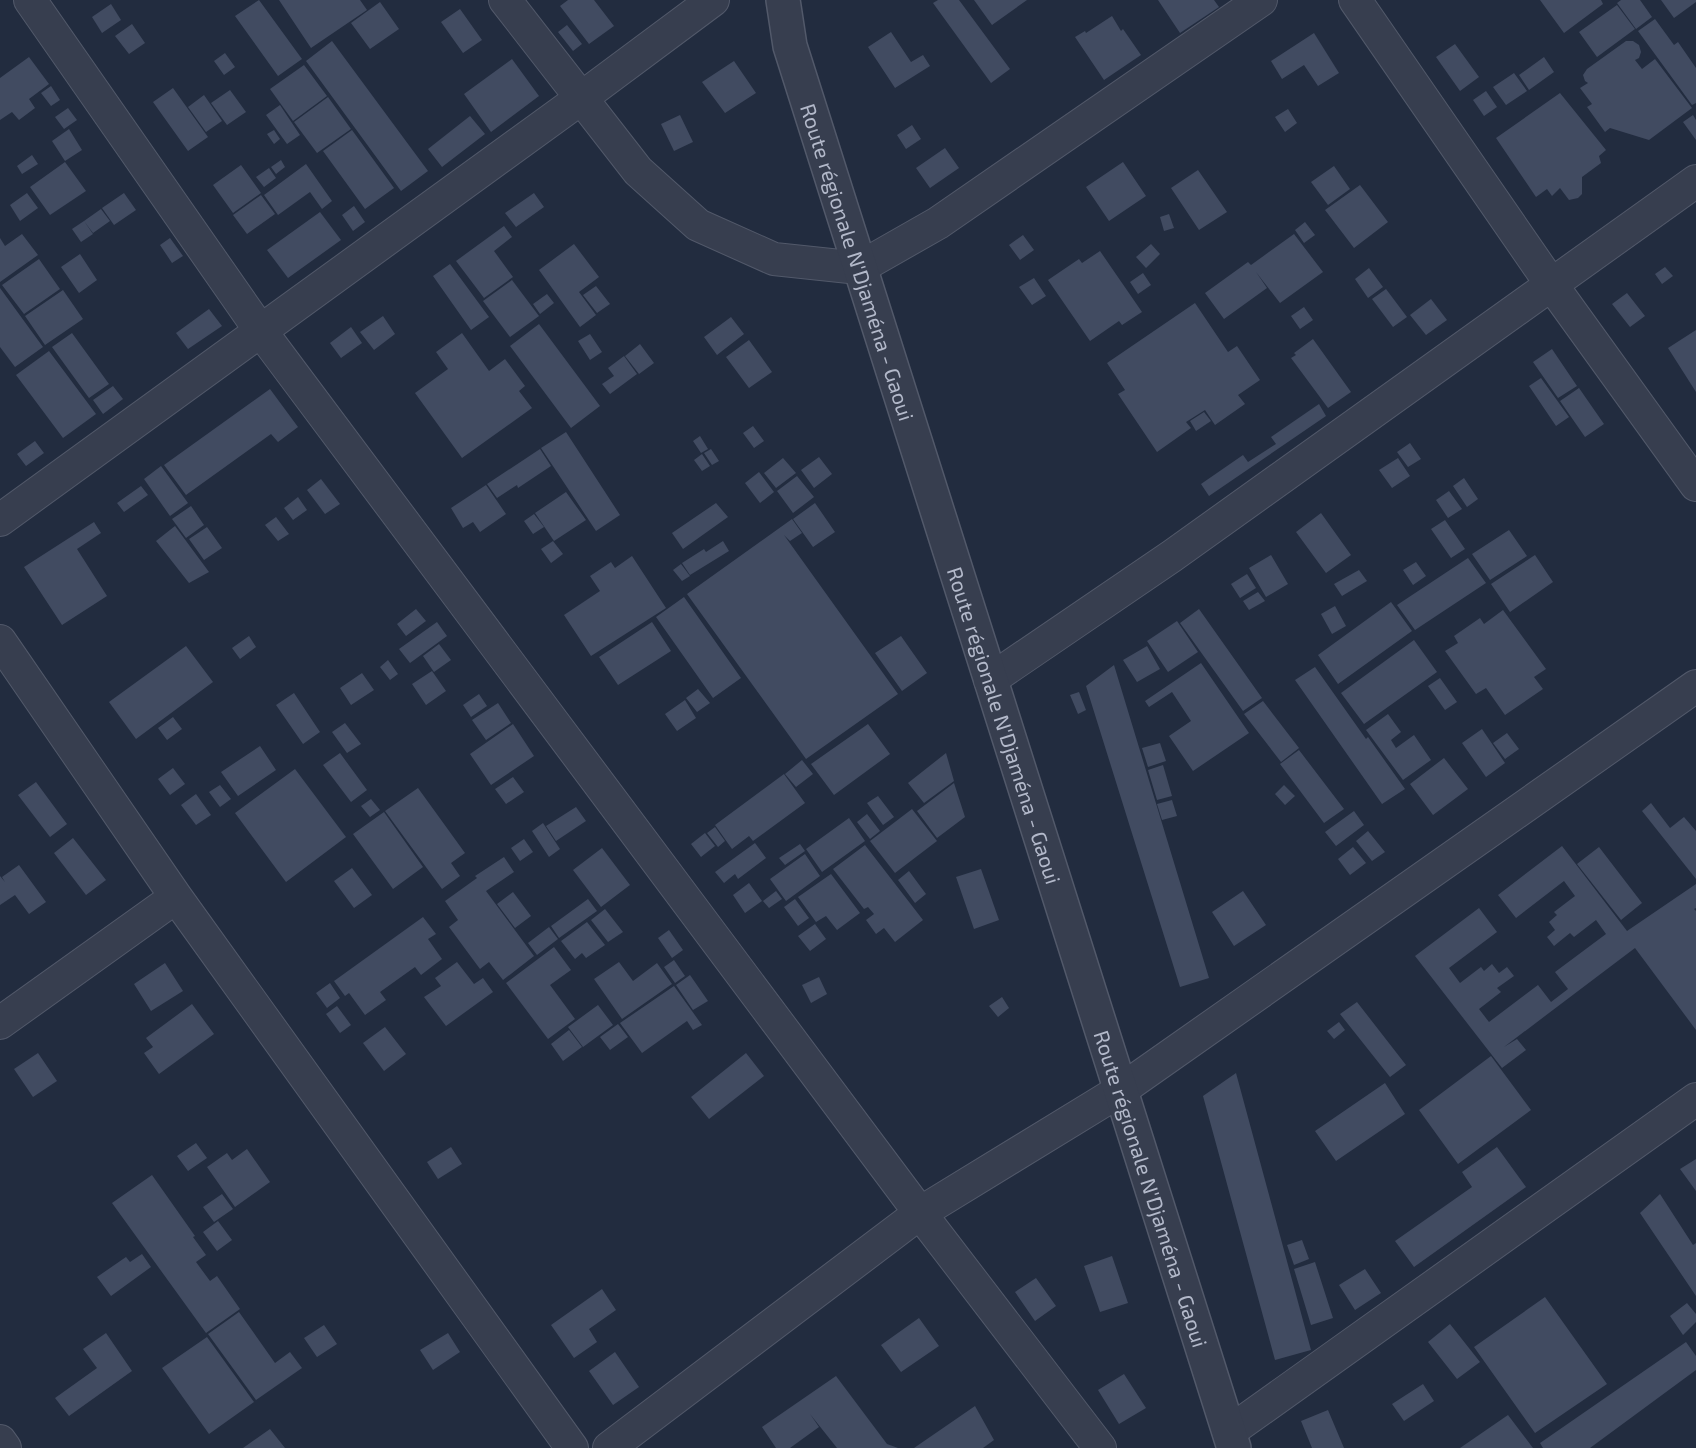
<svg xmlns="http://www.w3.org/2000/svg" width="1696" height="1448" font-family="'Exo 2',sans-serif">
  <rect width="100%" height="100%" fill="#222c3f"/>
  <!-- building -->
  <path fill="#414b61" d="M259 0 302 59 278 76 235 16Z
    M279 0H360L367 10 311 48Z
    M568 0H594L614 26 589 44 560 6Z
    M938 0H959L1010 69 991 83 933 3Z
    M974 0H1027L992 25Z
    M1158 0H1214L1219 7 1180 33Z
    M1540 0H1601L1603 4 1564 33Z
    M1621 0H1640L1652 17 1636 29 1617 3Z
    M1661 0H1696V2L1674 18Z
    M380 2 399 29 370 49 351 23Z
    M111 4 121 20 102 33 92 17Z
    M1617 5 1635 29 1597 57 1579 32Z
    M460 9 482 40 463 53 441 22Z
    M1112 16 1121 31 1123 29 1141 55 1104 80 1075 37 1085 31 1086 33Z
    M1655 19 1674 45 1678 42 1696 68V103L1692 105 1638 31Z
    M132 24 145 43 129 54 115 36Z
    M567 25 582 44 573 51 558 32Z
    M891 32 911 62 923 55 930 66 895 88 868 47Z
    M1314 33 1339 73 1318 86 1304 65 1282 79 1271 61Z
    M332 41 428 171 401 191 306 61Z
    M1626 41H1633L1639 45 1641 52 1639 58 1635 60 1642 69 1655 59 1692 108 1649 140 1610 128 1605 132 1587 107 1592 104 1580 88 1588 83 1585 81 1583 75 1587 69Z
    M1455 44 1479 77 1460 91 1436 57Z
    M225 53 235 67 224 75 214 61Z
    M29 57 49 84 29 99 35 108 19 120 12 112 0 120V78Z
    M1544 57 1554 72 1529 90 1519 75Z
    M512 59 539 96 491 132 464 94Z
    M734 61 756 93 725 113 702 82Z
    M304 65 327 96 293 121 270 89Z
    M1514 73 1527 91 1506 105 1493 87Z
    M51 86 60 100 51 106 41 93Z
    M173 88 208 137 188 151 153 102Z
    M230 90 246 112 227 125 211 103Z
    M1486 91 1497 107 1484 116 1473 100Z
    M1560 93 1606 150 1599 156 1601 163 1582 177V194L1578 198 1569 200 1560 188 1552 196 1547 189 1536 197 1496 138Z
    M204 95 222 121 206 132 188 107Z
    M328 97 351 129 317 153 294 122Z
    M280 105 300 135 287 144 266 115Z
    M68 108 77 120 64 129 55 117Z
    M1288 109 1297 123 1285 132 1275 117Z
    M680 115 693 142 674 151 661 124Z
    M1693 115 1696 120V140L1683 122Z
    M470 116 485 134 442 167 428 149Z
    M912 125 921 139 906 149 897 135Z
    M69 129 82 150 65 161 52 141Z
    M274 130 280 139 274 144 267 134Z
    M352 130 394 188 365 209 323 151Z
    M945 148 959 168 930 188 916 168Z
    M32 155 38 164 22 174 17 166Z
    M281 160 285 167 276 174 271 167Z
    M65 162 86 191 50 215 30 187Z
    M1123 162 1146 196 1109 221 1086 187Z
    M306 164 332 201 322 209 310 192 278 215 264 195Z
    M241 165 261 193 233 213 213 185Z
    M1334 166 1350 189 1328 205 1311 182Z
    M269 168 276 178 264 187 256 177Z
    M1198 170 1227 212 1199 230 1171 188Z
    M1360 185 1388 222 1354 248 1325 210Z
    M27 193 38 208 20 221 10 205Z
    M124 193 136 210 114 225 102 208Z
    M534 193 544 207 516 227 505 213Z
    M261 195 275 214 247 234 233 215Z
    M354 206 365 222 353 231 342 215Z
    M101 209 110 221 93 233 84 221Z
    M320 212 341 240 288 278 267 250Z
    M1169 214 1174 228 1164 231 1160 217Z
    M84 221 93 234 81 242 72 229Z
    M1305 222 1315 235 1304 243 1295 230Z
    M504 226 512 237 494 251 513 277 484 298 456 261Z
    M22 234 38 255 0 282V238L5 246Z
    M1294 234 1323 272 1280 303 1256 272 1267 288 1224 319 1205 293 1248 262 1251 265Z
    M1023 235 1034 250 1020 260 1009 245Z
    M170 238 183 256 172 263 160 245Z
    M574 244 599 277 579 292 596 315 580 327 539 270Z
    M1151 244 1160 254 1146 268 1136 257Z
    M1100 251 1142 312 1122 325 1119 321 1090 341 1048 280 1079 259 1082 263Z
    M80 254 97 280 79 293 61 267Z
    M39 259 60 289 24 314 2 285Z
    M450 264 489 317 471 330 433 276Z
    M1665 267 1673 276 1662 284 1655 274Z
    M1369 268 1383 287 1368 298 1355 279Z
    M1143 273 1151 285 1138 294 1130 282Z
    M1034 278 1046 296 1032 305 1019 287Z
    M512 280 539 316 510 337 483 301Z
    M596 286 610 304 597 313 583 295Z
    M0 288 43 347 15 367 0 347Z
    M1386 289 1407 317 1393 327 1372 299Z
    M63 290 83 319 45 345 25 316Z
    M1627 293 1645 316 1630 327 1612 304Z
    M547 294 554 303 540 314 533 304Z
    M1431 299 1447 320 1426 335 1410 315Z
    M1195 303 1228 352 1237 346 1260 380 1238 395 1245 404 1215 425 1205 410 1186 422 1191 428 1157 452 1118 394 1125 390 1107 363Z
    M1304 307 1313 320 1300 329 1291 316Z
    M209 309 222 326 188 349 176 333Z
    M383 316 395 334 374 350 360 332Z
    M731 317 744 334 717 355 704 337Z
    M539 324 600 406 571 428 510 346Z
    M351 327 362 343 341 358 330 343Z
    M1696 330V392L1668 348Z
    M72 333 109 384 89 398 52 347Z
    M462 333 489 371 505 359 525 386 519 391 532 408 462 458 415 393 448 369 436 352Z
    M590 334 602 352 590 360 578 341Z
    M1313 339 1351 392 1328 408 1291 358 1296 355 1294 353Z
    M749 340 772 372 749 388 726 357Z
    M640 344 654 363 639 374 625 356Z
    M1552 349 1577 386 1558 398 1533 362Z
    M49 351 96 414 63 438 16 375Z
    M624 356 637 374 610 394 602 384 614 376 608 368Z
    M1541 378 1569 417 1556 426 1529 386Z
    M113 386 123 399 103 414 93 400Z
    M1579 388 1604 424 1585 437 1560 401Z
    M270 389 298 427 278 442 271 434 186 495 164 465Z
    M1319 404 1326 416 1209 496 1201 484 1243 455 1248 462 1276 444 1271 437Z
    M1204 412 1211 421 1196 431 1190 421Z
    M753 426 764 441 754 448 743 433Z
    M566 432 620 515 596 531 541 448Z
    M700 436 708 449 701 453 693 441Z
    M35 441 44 453 26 466 17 454Z
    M1410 443 1421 459 1408 467 1397 452Z
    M540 449 551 466 518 488 517 485 497 498 487 484Z
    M711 449 719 461 712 465 704 453Z
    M702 454 710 466 702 471 694 460Z
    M819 457 832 474 814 488 801 470Z
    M783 458 796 473 776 488 764 473Z
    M1398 458 1410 476 1392 488 1379 470Z
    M161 466 188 503 170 516 144 479Z
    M759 472 774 492 760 503 745 483Z
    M797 476 814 497 793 513 777 491Z
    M1464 478 1478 499 1467 507 1453 486Z
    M321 479 340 504 325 514 307 490Z
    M486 485 506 514 480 532 473 522 463 528 451 508Z
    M141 486 148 495 124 512 117 503Z
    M1449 491 1462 509 1448 518 1436 500Z
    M566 492 586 520 554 541 535 513Z
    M298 497 307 510 293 520 284 508Z
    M716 503 728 517 683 549 672 533Z
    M815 503 835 532 813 547 793 519Z
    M191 506 204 525 186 538 172 519Z
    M1321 513 1351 555 1326 573 1296 532Z
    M534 514 544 527 533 534 524 521Z
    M276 517 289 534 278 541 265 525Z
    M792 519 802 533 790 541 784 535 898 694 806 759 687 594Z
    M1445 520 1465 549 1451 558 1431 529Z
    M94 522 101 533 77 549 107 596 62 625 24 567Z
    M175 526 209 572 189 583 156 541Z
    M207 527 222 548 204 560 189 539Z
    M1509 530 1527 556 1490 580 1472 554Z
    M553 541 563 554 551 563 541 549Z
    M723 541 729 551 690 575 682 563 704 549 706 552Z
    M1271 555 1288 584 1266 597 1249 568Z
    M1535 555 1553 582 1510 612 1491 584Z
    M632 556 666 608 591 656 564 615 600 591 590 576 611 562 615 568Z
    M1468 558 1486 583 1415 630 1397 605Z
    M1416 562 1426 576 1413 585 1403 570Z
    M681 564 690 576 682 581 673 570Z
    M1359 570 1367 581 1342 596 1334 584Z
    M1247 574 1256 588 1240 598 1231 584Z
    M1258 592 1265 601 1249 610 1243 601Z
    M684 597 741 678 713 698 656 617Z
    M1391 602 1412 631 1338 684 1318 655Z
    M1335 606 1346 626 1332 634 1321 614Z
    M416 609 426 621 406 636 397 624Z
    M1199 609 1262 698 1243 711 1180 623Z
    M1503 610 1546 669 1534 677 1543 689 1505 715 1486 688 1476 694 1445 651 1458 643 1454 636 1480 618 1484 624Z
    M1177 621 1198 652 1168 672 1147 641Z
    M437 622 447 636 410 663 399 649Z
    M652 622 671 651 618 685 599 657Z
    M249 636 256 647 240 659 232 648Z
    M901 636 927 673 902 691 875 653Z
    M1414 640 1437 672 1364 724 1341 693Z
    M439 644 451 660 434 672 423 656Z
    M186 646 213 682 136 739 109 702Z
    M1147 646 1160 669 1137 682 1123 660Z
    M388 660 398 674 390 680 380 667Z
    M1201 663 1249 733 1193 771 1169 736 1191 721 1172 692 1149 707 1145 701Z
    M1114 665 1209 978 1180 987 1086 686Z
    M1315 667 1366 739 1368 737 1405 789 1382 804 1295 680Z
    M432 671 446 691 426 705 412 684Z
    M362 673 374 690 351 705 340 688Z
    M1440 678 1457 702 1445 710 1428 686Z
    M698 689 710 703 697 712 686 698Z
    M1079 692 1086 710 1078 714 1070 695Z
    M294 693 320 732 303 744 276 705Z
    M479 694 487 706 471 717 463 705Z
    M685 700 696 718 677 731 665 714Z
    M1263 701 1299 748 1281 762 1244 714Z
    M498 703 511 723 486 740 472 720Z
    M1388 714 1401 732 1391 740 1396 748 1414 735 1431 760 1403 780 1366 730Z
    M173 717 182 729 167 740 158 728Z
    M345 723 361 744 347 753 332 732Z
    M513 724 534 756 491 785 470 754Z
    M868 724 890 754 834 795 811 764Z
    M1482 729 1505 763 1486 777 1462 743Z
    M1507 733 1519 749 1505 759 1493 743Z
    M1160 743 1166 761 1148 767 1142 748Z
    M260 746 276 770 238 796 221 772Z
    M1299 750 1344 809 1324 823 1280 764Z
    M340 753 367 790 351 802 323 765Z
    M946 753 954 781 924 803 908 783Z
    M1444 758 1468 789 1433 815 1410 784Z
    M802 760 813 774 796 787 785 774Z
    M1163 765 1172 796 1157 800 1148 770Z
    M173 768 185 784 170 795 158 779Z
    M295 769 346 837 286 882 235 813Z
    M784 774 805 803 753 841 749 836 732 849 715 825Z
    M513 777 524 792 506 804 495 789Z
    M36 782 67 824 50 837 18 795Z
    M954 783 965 817 937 838 917 811Z
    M220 785 231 799 220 807 209 792Z
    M1284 785 1295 796 1285 805 1275 794Z
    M418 788 465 853 451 863 460 876 442 889 385 811Z
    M196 794 211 815 196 825 181 805Z
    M878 796 894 817 883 825 867 803Z
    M371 799 380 810 370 817 361 806Z
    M1172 800 1177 816 1162 820 1157 804Z
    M1651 803 1670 828 1684 817 1696 831V879L1642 811Z
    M576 807 586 821 556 841 546 826Z
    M912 809 937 841 895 873 870 841Z
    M1354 811 1364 825 1336 846 1325 832Z
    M384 812 423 867 393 889 353 834Z
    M867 814 880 831 870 839 857 822Z
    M849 818 865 841 822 872 806 849Z
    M543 823 560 849 549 857 532 831Z
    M715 827 725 841 718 847 707 833Z
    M1368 831 1385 852 1372 861 1356 841Z
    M705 833 715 846 701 857 691 844Z
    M73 838 106 880 86 895 54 853Z
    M524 839 533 852 520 861 511 848Z
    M755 843 766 858 738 879 735 874 724 883 715 872Z
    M800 844 805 851 785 865 779 858Z
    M865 845 923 920 895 942 884 928 876 934 866 920 874 914 868 907 864 909 833 869Z
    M1562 846 1627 931 1696 884V908L1694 909 1696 911V1030L1635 948 1504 1047 1517 1039 1526 1050 1502 1068 1415 956 1479 908 1497 932 1449 968 1460 983 1481 967 1484 971 1492 964 1499 973 1507 967 1514 976 1497 988 1501 992 1479 1009 1489 1022 1538 985 1551 1002 1568 989 1555 972 1606 934 1596 920 1574 937 1570 933 1554 946 1547 937 1555 930 1549 922 1557 915 1554 912 1575 896 1564 881 1516 918 1498 895Z
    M1353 847 1366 863 1350 875 1338 859Z
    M1599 847 1642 903 1621 920 1577 864Z
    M602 848 630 885 601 907 573 870Z
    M805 854 820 876 786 901 770 879Z
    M504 857 514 872 486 891 534 956 503 980 489 962 480 969 449 927 458 920 445 901 477 878 475 876Z
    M19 865 46 902 29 914 15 895 0 905V876L5 882 2 877Z
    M352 868 372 895 354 908 334 881Z
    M981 869 999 920 974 929 956 877Z
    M909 871 926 894 915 903 898 880Z
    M831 874 860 913 837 930 826 916 816 922 798 897Z
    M749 883 762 901 745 913 733 895Z
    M776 891 782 899 769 908 763 901Z
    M1243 891 1266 925 1234 946 1212 912Z
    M513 892 531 916 515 928 497 904Z
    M588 899 597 911 559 938 551 926Z
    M795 899 809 918 798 926 784 907Z
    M605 909 623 932 608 942 591 920Z
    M423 917 436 934 428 939 442 959 421 975 415 967 380 992 386 1000 365 1015 349 993 345 996 334 981Z
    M587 922 605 945 586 958 582 953 575 959 561 941Z
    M815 924 826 939 810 951 798 936Z
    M549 927 558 939 537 955 528 943Z
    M669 930 683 950 672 958 658 938Z
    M554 947 571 970 550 985 575 1019 548 1039 506 983Z
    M674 960 685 976 675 983 664 967Z
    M457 962 474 984 483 978 493 992 446 1026 424 997 441 986 435 978Z
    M619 962 633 981 657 963 672 984 622 1019 594 979Z
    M165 963 183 991 151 1011 134 984Z
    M690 975 708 1001 693 1010 676 985Z
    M819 977 827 994 811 1003 802 985Z
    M330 983 340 998 327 1008 316 993Z
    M674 986 702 1025 693 1030 687 1021 642 1053 620 1023Z
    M1002 997 1009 1008 998 1017 989 1006Z
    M1357 1002 1406 1065 1390 1077 1340 1014Z
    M192 1004 214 1034 159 1074 144 1053 153 1047 146 1038Z
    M598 1005 613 1025 583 1047 568 1027Z
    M337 1006 351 1025 340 1033 326 1014Z
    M1339 1022 1345 1030 1334 1039 1327 1031Z
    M618 1024 628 1037 610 1050 600 1037Z
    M385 1027 406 1054 384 1071 363 1043Z
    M569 1030 582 1047 563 1061 551 1044Z
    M38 1053 57 1081 33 1097 14 1069Z
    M746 1053 764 1076 709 1119 691 1097Z
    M1491 1056 1531 1110 1458 1164 1419 1110Z
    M1236 1073 1311 1350 1275 1360 1203 1096Z
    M1385 1083 1405 1114 1336 1161 1315 1131Z
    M196 1143 207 1158 188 1171 177 1156Z
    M451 1147 462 1164 438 1179 427 1162Z
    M1497 1147 1526 1187 1414 1267 1395 1241 1472 1187 1462 1172Z
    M247 1149 270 1182 235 1207 207 1167 227 1153 232 1160Z
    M1696 1159V1191L1680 1169Z
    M152 1175 195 1236 193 1237 206 1255 196 1262 210 1281 217 1276 240 1309 206 1333 112 1203Z
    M222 1194 233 1209 214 1222 203 1207Z
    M1660 1194 1693 1245 1696 1243V1296L1640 1213Z
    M218 1221 232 1240 217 1251 203 1232Z
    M1302 1240 1309 1259 1294 1265 1287 1245Z
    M142 1254 151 1267 111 1296 97 1277 126 1257 130 1262Z
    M1112 1256 1128 1303 1100 1312 1084 1266Z
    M1315 1262 1333 1318 1311 1325 1294 1269Z
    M1365 1269 1381 1293 1355 1310 1339 1285Z
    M1036 1278 1056 1306 1035 1321 1015 1292Z
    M602 1289 616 1310 589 1329 597 1342 574 1358 551 1325Z
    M1545 1297 1607 1384 1535 1433 1474 1347Z
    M1687 1303 1696 1314V1322L1683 1335 1670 1316Z
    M239 1312 275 1363 290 1352 302 1368 256 1400 208 1334Z
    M919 1318 939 1346 901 1372 881 1345Z
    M1450 1324 1480 1362 1457 1379 1428 1342Z
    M324 1325 337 1344 317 1357 304 1338Z
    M106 1333 132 1371 69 1416 55 1398 97 1368 83 1349Z
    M448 1333 460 1352 433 1370 420 1350Z
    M207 1337 254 1402 209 1434 162 1368Z
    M1686 1342 1696 1356V1370L1590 1448H1543L1540 1443Z
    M615 1352 639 1387 613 1405 589 1371Z
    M1124 1374 1146 1408 1119 1424 1098 1390Z
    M836 1376 887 1444 898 1448H837L810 1414 819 1427 790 1448H776L762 1427Z
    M1423 1384 1434 1401 1404 1421 1392 1404Z
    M975 1406 994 1440 983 1448H914Z
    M1328 1410 1344 1448H1312L1301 1421Z
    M1508 1415 1533 1448H1460Z
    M270 1429 285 1448H243Z"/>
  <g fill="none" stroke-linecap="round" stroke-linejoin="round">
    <!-- minor casing -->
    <g stroke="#52596a" stroke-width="34">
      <path id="minor" d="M30 0 260 330 920 1213 1100 1448
        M505 0 638 171 698 225 774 259 859 268 938 223 1261 0
        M1355 0 1551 284 1696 485
        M0 520 580 99 713 0
        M0 641 176 897 572 1448
        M990 680 1172 556 1696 181
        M0 1023 176 897
        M1229 1432 1696 1099
        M0 1441 5 1448
        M609 1448 920 1213 1121 1090 1696 686"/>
    </g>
    <!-- tertiary casing -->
    <g stroke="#52596a" stroke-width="36">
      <g id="tertiary">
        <path id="s1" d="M783 0 790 46 1234 1448"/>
      </g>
    </g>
    <!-- minor -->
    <use href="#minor" stroke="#373e4f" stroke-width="32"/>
    <!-- tertiary -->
    <use href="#tertiary" stroke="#373e4f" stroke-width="33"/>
  </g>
  <g text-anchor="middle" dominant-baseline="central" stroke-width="4.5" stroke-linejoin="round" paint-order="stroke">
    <!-- street labels -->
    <g font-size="21" fill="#b3b9ca" stroke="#1c2334">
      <text stroke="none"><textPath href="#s1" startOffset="273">Route régionale N'Djaména - Gaoui</textPath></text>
      <text stroke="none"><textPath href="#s1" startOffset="759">Route régionale N'Djaména - Gaoui</textPath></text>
      <text stroke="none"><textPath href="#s1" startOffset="1245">Route régionale N'Djaména - Gaoui</textPath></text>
    </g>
  </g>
</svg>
